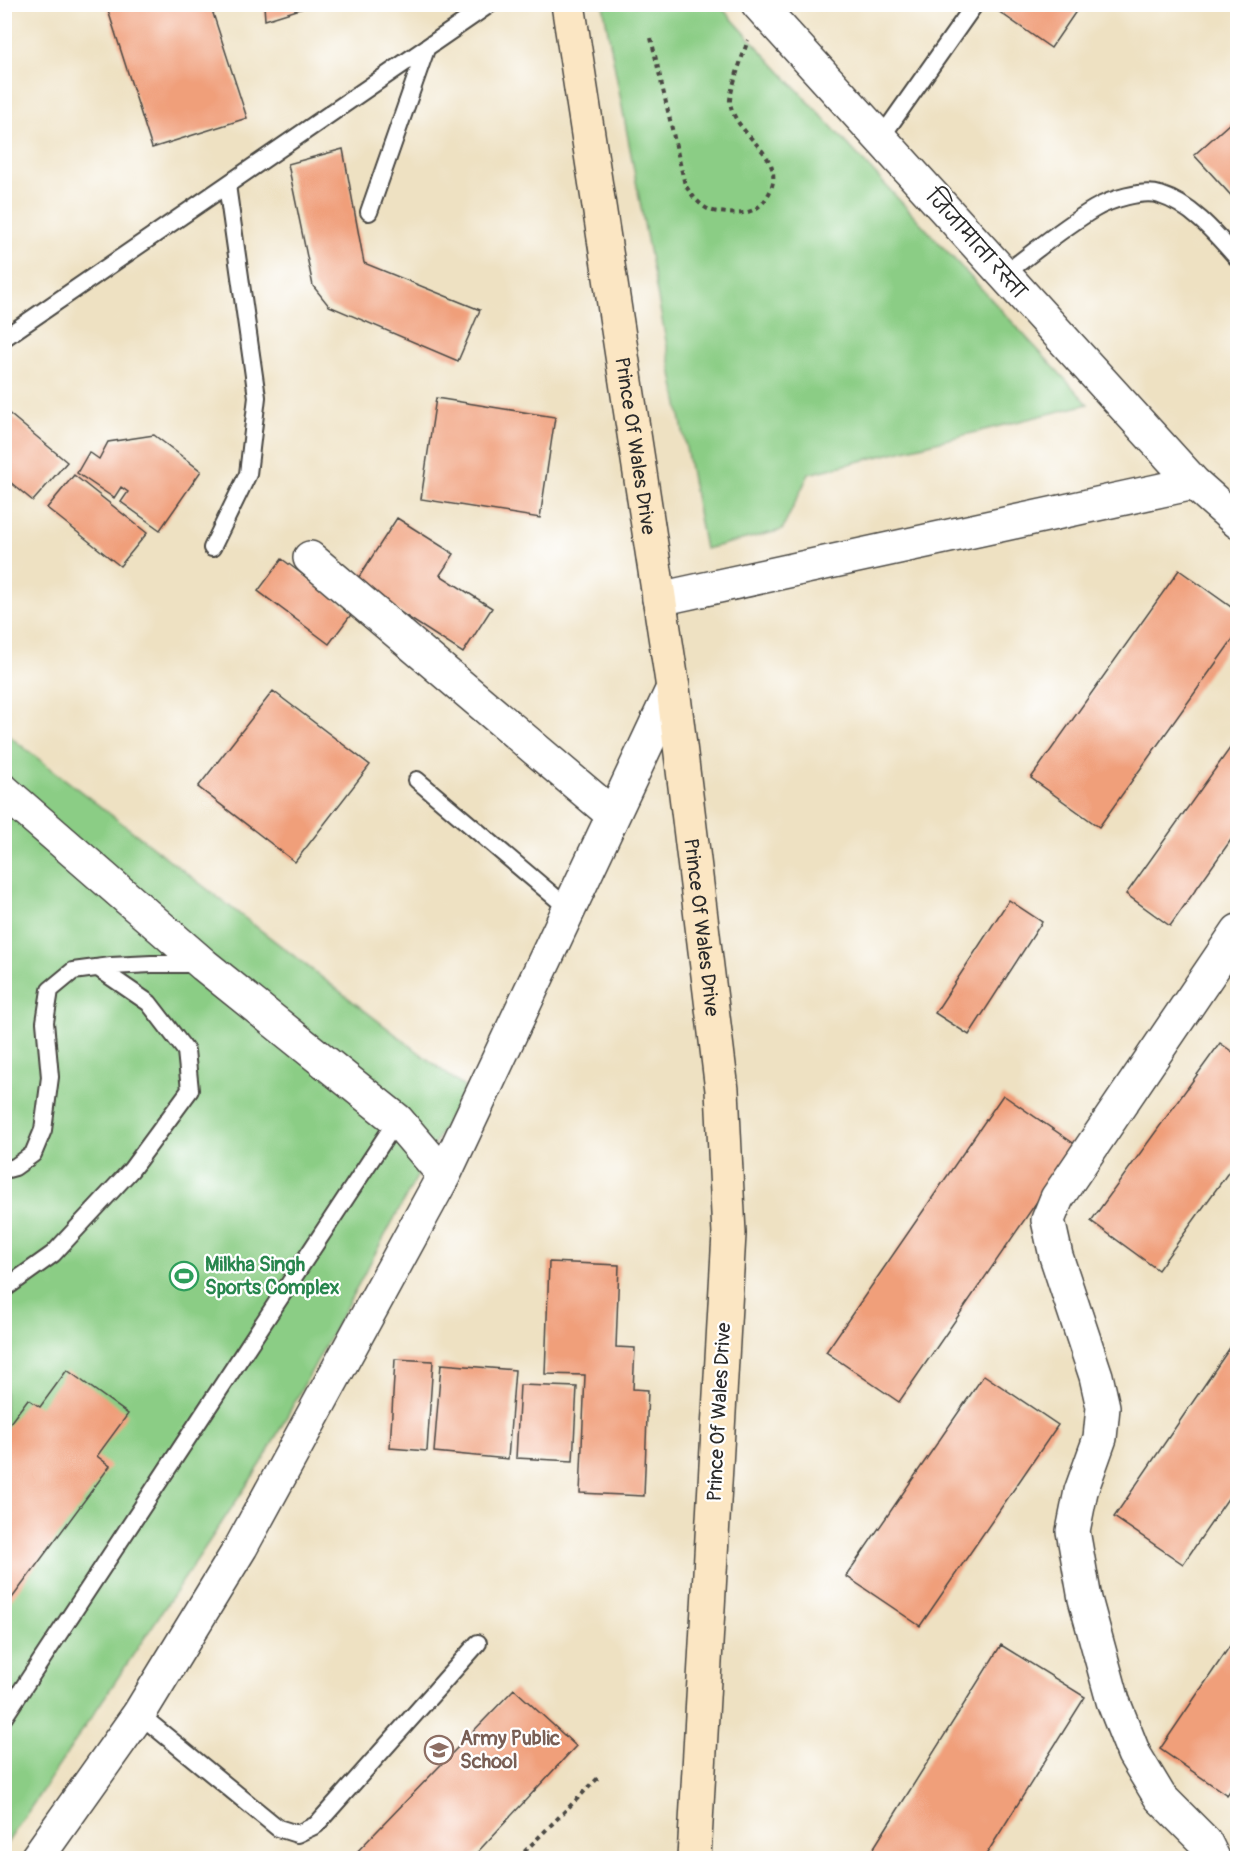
<svg xmlns="http://www.w3.org/2000/svg" width="1242" height="1863" font-family="Pangolin,'Playpen Sans Deva',sans-serif">
  <rect width="100%" height="100%" fill="#fff"/>
  <filter id="ink" filterUnits="userSpaceOnUse"><feTurbulence type="fractalNoise" baseFrequency=".0167" numOctaves="2"/><feDisplacementMap in="SourceGraphic" scale="12" xChannelSelector="R" yChannelSelector="G"/><feConvolveMatrix kernelMatrix="1 2 1 2 8 2 1 2 1" color-interpolation-filters="sRGB"/></filter>
  <filter id="wash" filterUnits="userSpaceOnUse"><feTurbulence type="fractalNoise" baseFrequency=".008" numOctaves="4" result="noise"/><feDisplacementMap in="SourceGraphic" scale="24" xChannelSelector="R" yChannelSelector="G"/><feGaussianBlur stdDeviation="1.35" result="paint"/><feColorMatrix in="noise" values="0 0 0 0 0 0 0 0 0 0 0 0 0 0 0 0 0 1.4 0 .05"/><feComposite in="paint" operator="in"/></filter>
  <g filter="url(#wash)">
    <rect width="100%" height="100%" fill="#eee1c2"/>
    <!-- green -->
    <path fill="#8bcd85" stroke="#5b7c58" stroke-width="1.5" d="M603 5H719L1088 404 809 474 782 530 705 549Z
      M5 733 465 1088 261 1464 5 1846Z"/>
    <g id="blocks">
      <!-- building -->
      <path fill="#f09f7a" d="M106 4H210L247 118 152 148Z
        M988 4H1081L1051 48Z
        M264 5H307V7L265 20Z
        M1238 116V203L1194 155Z
        M343 149 364 263 480 310 458 361 329 306 313 286 288 164Z
        M436 398 555 417 540 518 421 499Z
        M6 411 67 462 33 501 4 477V413Z
        M154 435 201 471 160 530 121 502 128 492 121 487 114 498 77 473 89 452 99 459 108 442Z
        M74 475 147 533 120 566 47 508Z
        M397 518 454 554 440 575 492 608 463 653 355 583Z
        M282 559 353 612 329 644 258 591Z
        M1179 570 1238 612V632L1099 827 1031 778Z
        M273 691 370 765 295 862 198 787Z
        M1238 737V830L1170 926 1126 894Z
        M1009 900 1042 922 969 1035 935 1013Z
        M1220 1043 1238 1056V1159L1158 1270 1091 1221Z
        M1003 1095 1076 1145 899 1402 826 1352Z
        M549 1262 619 1265 616 1347 635 1348 633 1389 648 1390 644 1496 580 1493 585 1375 545 1374Z
        M1238 1336V1484L1183 1564 1114 1517Z
        M395 1359 433 1361 427 1451 390 1448Z
        M441 1364 515 1370 508 1459 434 1452Z
        M67 1370 128 1414 97 1456 110 1466 4 1609V1431L28 1399 40 1407Z
        M984 1375 1058 1425 920 1626 846 1576Z
        M520 1385 577 1387 573 1461 516 1458Z
        M1238 1634V1780L1227 1795 1160 1749Z
        M1001 1645 1085 1697 984 1858H870L868 1857Z
        M514 1689 576 1746 472 1858H351Z"/>
    </g>
  </g>
  <g filter="url(#ink)">
    <use href="#blocks" fill-opacity="0" stroke="#484642" stroke-width="1.5"/>
    <g fill="none" stroke-linecap="round" stroke-linejoin="round">
      <!-- lane casing -->
      <g stroke="#484642" stroke-width="20">
        <path id="lane" d="M880 139 975 4
          M369 212 426 49
          M1004 274C1033 253 1062 228 1094 209 1109 200 1143 189 1160 195 1192 205 1216 234 1238 259
          M4 338 490 4
          M212 548 248 474 257 397 227 185
          M417 780 569 909
          M4 1170 15 1167 33 1154 43 1130 50 1077 45 1022 50 990 73 971 111 966 152 964H200
          M4 1289 53 1254 131 1170 190 1090 186 1051 149 1003 98 968
          M139 1714 278 1828 297 1834 316 1825 478 1643
          M4 1717 397 1120"/>
      </g>
      <!-- street casing -->
      <g stroke="#484642" stroke-width="36">
        <path id="street" d="M758 4 1194 483 1238 522
          M310 558 613 815
          M659 599 1194 483
          M4 791 204 965 397 1120 444 1175
          M37 1858 139 1714 241 1547 444 1175 673 688
          M1213 1858 1205 1842 1160 1797 1134 1754 1113 1701 1085 1599 1073 1531 1081 1491 1100 1438 1103 1407 1096 1376 1056 1256 1048 1220 1057 1198 1238 931"/>
      </g>
      <!-- secondary casing -->
      <g stroke="#484642" stroke-width="36">
        <g id="secondary">
          <path id="s1" d="M568 4 673 688 722 1090 729 1234 694 1858"/>
        </g>
      </g>
      <!-- path -->
      <path stroke="#484642" stroke-width="4" stroke-dasharray="4.5 4.5" stroke-linecap="butt" d="M651 38 685 185C694 198 703 211 719 212 739 215 756 215 767 197 792 156 735 139 730 102 729 93 744 52 748 40
        M518 1858 598 1778"/>
      <!-- lane -->
      <use href="#lane" stroke="#fff" stroke-width="16"/>
      <!-- street -->
      <use href="#street" stroke="#fff" stroke-width="33"/>
      <!-- secondary -->
      <use href="#secondary" stroke="#fbe6c3" stroke-width="33"/>
    </g>
  </g>
  <!-- icons -->
  <defs>
    <g id="stadium-ring" transform="scale(1.5)"><circle r="9.5" fill="#fff" stroke="#2e9e5b" stroke-width="1.5"/><path d="M0-5a6.5 5 0 1 0 0 10a6.5 5 0 1 0 0-10ZM-3.5-1.8h7v3.6h-7Z" fill="#2e9e5b"/></g>
    <g id="school-ring" transform="scale(1.5)"><circle r="9.5" fill="#fff" stroke="#8d6e63" stroke-width="1.5"/><path d="M0-5L7-2L0 1L-7-2ZM-4 1L0 2.5L4 1V4Q0 6-4 4Z" fill="#8d6e63"/></g>
  </defs>
  <g fill-rule="evenodd">
    <use href="#stadium-ring" x="184" y="1276"/>
    <use href="#school-ring" x="439" y="1750"/>
  </g>
  <g text-anchor="middle" dominant-baseline="central" stroke-width="4.5" stroke-linejoin="round" paint-order="stroke">
    <!-- street labels -->
    <g font-size="20" fill="#2b2b2b" stroke="#fff">
      <text transform="translate(976 244) rotate(48)">जिजामाता रस्ता</text>
      <text stroke="none"><textPath href="#s1" startOffset="447">Prince Of Wales Drive</textPath></text>
      <text stroke="none"><textPath href="#s1" startOffset="933">Prince Of Wales Drive</textPath></text>
      <text transform="translate(719 1412) rotate(-87)">Prince Of Wales Drive</text>
    </g>
    <!-- leisure labels -->
    <g font-size="20" font-weight="bold" fill="#27864d" stroke="#fff" text-anchor="start">
      <text x="205" y="1264">Milkha Singh<tspan x="205" dy="23">Sports Complex</tspan></text>
    </g>
    <!-- education labels -->
    <g font-size="20" font-weight="bold" fill="#785e54" stroke="#fff" text-anchor="start">
      <text x="460" y="1738">Army Public<tspan x="460" dy="23">School</tspan></text>
    </g>
  </g>
  <!-- margin -->
  <rect width="1242" height="1863" fill="none" stroke="#fff" stroke-width="24"/>
</svg>
